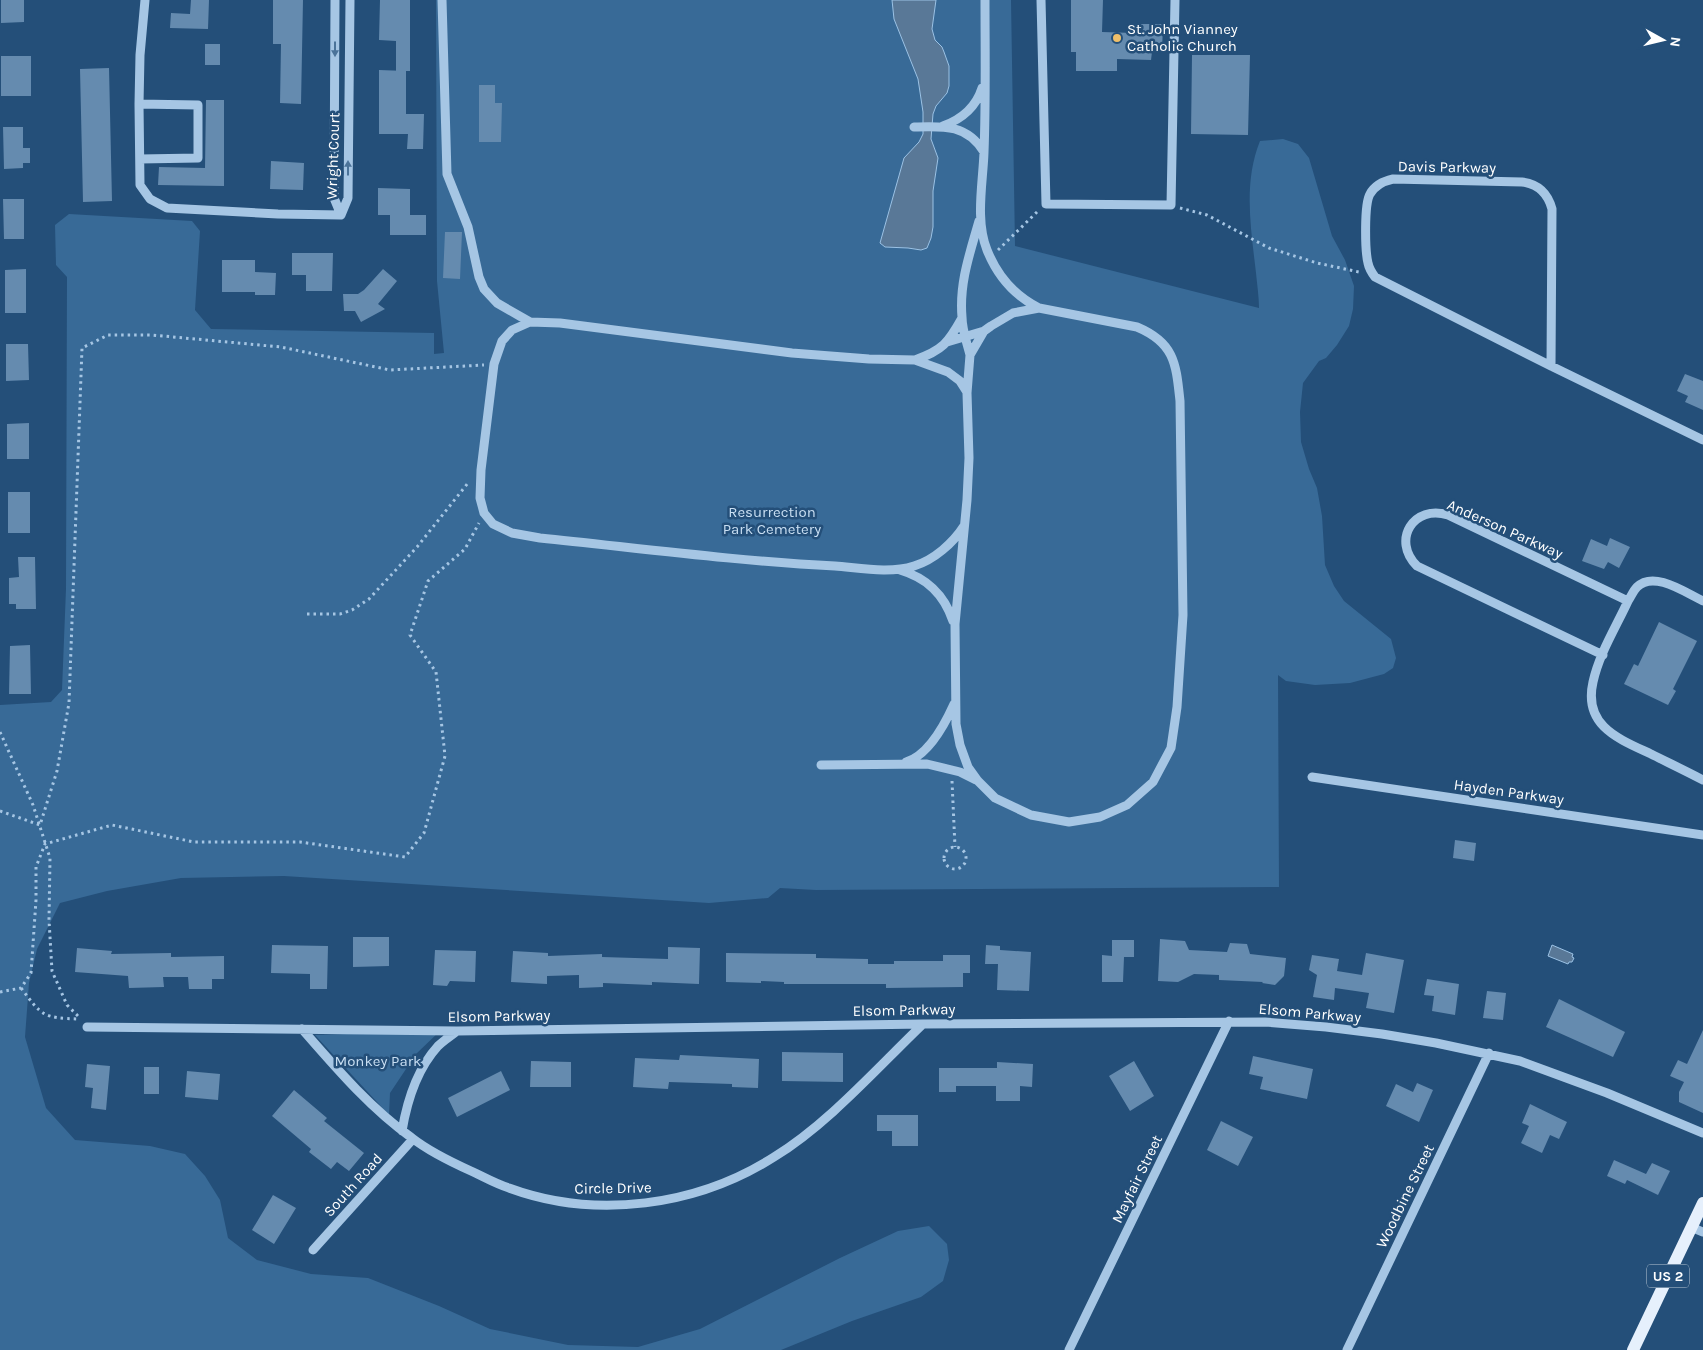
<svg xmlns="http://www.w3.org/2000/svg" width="1703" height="1350" font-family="Karla,sans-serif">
  <rect width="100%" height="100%" fill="#244f79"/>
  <!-- green -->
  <path fill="#386a97" d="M436 0H1011L1015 246 1259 308C1259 297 1257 284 1256 273 1251 229 1243 183 1260 141L1283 139 1298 144 1309 158 1332 236 1345 260 1354 286 1353 309 1349 326 1337 345 1326 358 1319 361 1303 383 1300 412 1301 442 1309 469 1317 488 1322 516 1325 565 1334 586 1344 601 1391 639 1396 658 1393 668 1384 674 1350 683 1315 685 1286 681 1278 675 1279 887 816 890 780 888 768 898 709 903 284 876 181 878 107 891 60 903 37 949 29 983 25 1037 46 1108 75 1140 150 1146 185 1154 205 1176 220 1200 228 1238 257 1260 311 1274 368 1278 439 1306 490 1329 568 1345 638 1347 700 1329 840 1258 898 1231 929 1226 947 1244 949 1260 943 1281 921 1297 852 1321 781 1350H0V705L51 702 62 690 66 589 67 277 56 265 55 225 69 214 192 221 200 231 195 310 211 329 434 333V354L444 353 437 281Z
    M440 1031 416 1054 390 1093 389 1115 315 1035Z"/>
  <!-- water -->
  <path fill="#597897" stroke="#9bc2e5" d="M892 0H936L932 29 935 40 942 47 944 52 949 66V86L947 93 936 106 933 114 931 139 938 158 933 191V227L931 238 927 248 921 250 908 248 885 247 880 243 904 158 919 142 923 134V112L918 79 894 19Z
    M1552 945 1573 954 1572 957 1574 958 1572 962H1569L1568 964 1548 956Z"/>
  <!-- building -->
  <path fill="#658baf" d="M1 0H24V22L1 23Z
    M191 0H209L208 29 170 28 171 13 190 14Z
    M273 0H303L301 104 280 103 281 44H273Z
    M380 0H410V71H396V41L379 40Z
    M1071 0H1103L1102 32 1134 33V24H1163L1162 52H1152L1151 60 1117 59V71H1076V52H1071Z
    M205 44H220V65H205Z
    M1192 55H1250L1248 135 1191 134Z
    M1 56H31V96H1Z
    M109 68 112 201 83 202 80 69Z
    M379 70 406 71V114H424L423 149H407L408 134H379Z
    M479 85H495V103H502L501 142H479Z
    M206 100H224V186L158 185 159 167 205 168Z
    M3 127H23V148H30V163H23V168L4 169Z
    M271 161 304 163 303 190 270 189Z
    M378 188 410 189V215H426V235H390V215H378Z
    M3 199H24V239H4Z
    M445 232H462L460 279 443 278Z
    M292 253H333L332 291H306V275H292Z
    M222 260H255V272L276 273 275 295H255V292H222Z
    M26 269V313H5V270Z
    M383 269 397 281 378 304 385 309 361 322 355 311H344L343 294H358L364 290Z
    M6 344H28L29 380 6 381Z
    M1685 374 1703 381V410L1685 402 1688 396 1677 391Z
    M29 423V459H7V424Z
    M8 492H30V533H8Z
    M1610 538 1630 547 1619 568 1608 562 1604 569 1582 561 1591 539 1607 546Z
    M18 557H35L36 609H16V604H9V578L19 577Z
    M1659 622 1697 641 1673 689 1676 691 1668 705 1624 684 1634 664 1638 666Z
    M30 645 31 694H9L10 646Z
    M1455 840 1476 843 1474 861 1453 858Z
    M353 937H389V966L353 967Z
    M1160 939 1185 941 1189 950 1227 952 1230 943 1247 944 1250 954 1286 958 1284 976 1275 985 1262 983 1263 982 1219 980V975L1194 974 1178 982 1158 981Z
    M1112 940H1134V957H1124L1123 982H1102V955L1112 956Z
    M272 945 328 946 327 989H310V974L271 973Z
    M986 945 1000 946V950L1031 952 1029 991 997 990 998 964H985Z
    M668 947 700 948 699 984 652 982V985L603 983V987L579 988V975L547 976V984L511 982 513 951 548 953V956L602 954V957L668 959Z
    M77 948 112 951 111 954 171 953V957L224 956V979H212V989H189L188 977H163L164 987 129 988 128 976 75 972Z
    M435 950 476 951 475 982 450 981 447 986 433 985Z
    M726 953 816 954V958L868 959V964H894V961H943V955H970V973H963V987L886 988V984H784V982L761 981V983L726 982Z
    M1366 953 1404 960 1394 1013 1366 1008 1369 993 1335 988 1334 1000 1313 997 1317 975 1309 970 1312 955 1339 959 1337 971 1362 975Z
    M1427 979 1459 984 1455 1015 1432 1011 1434 996 1424 995Z
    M1487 991 1506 993 1503 1020 1483 1018Z
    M1559 999 1625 1032 1613 1057 1546 1027Z
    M1703 1030V1113L1679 1102V1092L1684 1082 1670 1076 1678 1060 1687 1064Z
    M782 1052 843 1053V1082L782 1081Z
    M680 1055 759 1059 758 1088 732 1087V1084L669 1082 668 1089 633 1087 635 1058 679 1060Z
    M1253 1056 1313 1069 1307 1099 1260 1089 1263 1077 1249 1074Z
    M531 1061 571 1062V1087H530Z
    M1134 1061 1154 1096 1130 1111 1109 1076Z
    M997 1062 1033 1064 1032 1087 1020 1086V1101H996V1086H956V1092H939V1068H997Z
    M87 1064 110 1066 106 1110 91 1108 93 1088 85 1087Z
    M144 1067H159V1094H144Z
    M187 1071 220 1074 218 1100 185 1097Z
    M501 1071 510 1090 457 1117 448 1098Z
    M1417 1083 1433 1090 1419 1122 1386 1106 1396 1084 1413 1092Z
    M294 1090 327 1118 324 1121 364 1153 349 1171 337 1162 331 1169 309 1152 311 1149 272 1116Z
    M1530 1104 1567 1122 1559 1139 1550 1135 1542 1153 1521 1143 1529 1126 1522 1123Z
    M877 1115H918V1146H892V1131H877Z
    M1221 1121 1253 1137 1238 1166 1207 1150Z
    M1614 1160 1646 1174 1652 1163 1670 1171 1658 1195 1627 1180 1625 1184 1607 1176Z
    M273 1195 296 1208 274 1244 252 1230Z"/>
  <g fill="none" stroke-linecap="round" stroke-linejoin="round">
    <!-- path -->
    <path stroke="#a6c6e4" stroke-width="3" stroke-dasharray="2.5 4" stroke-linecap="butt" d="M1180 208 1207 215 1269 248 1317 263 1359 272
      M998 250 1038 211
      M307 614H340L352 610 369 599 417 547 468 483
      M0 732 33 805 50 858 49 920 52 971 67 1005 80 1018
      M952 781 955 847
      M0 811 40 825 57 771 69 703 82 348 108 335H152L281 347 390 370 484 365
      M944 858a11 11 0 1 1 22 0a11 11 0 1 1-22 0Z
      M21 988C42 1016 43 1018 79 1019
      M0 992 21 988 31 973 36 900V867L45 844 112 825 194 842H300L405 857 424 833 445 756 436 672 410 635 428 581 465 549 479 523"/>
    <!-- minor -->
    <path stroke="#a6c6e4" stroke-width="9" d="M145 0 140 55 139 104 140 185 150 199 167 208 278 214 341 215
      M335 0 334 198 341 215
      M442 0 447 174 468 227 479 277 484 289 497 303 530 322
      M985 0C985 51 986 101 984 152 983 183 975 220 987 250 997 275 1015 296 1039 308
      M1041 0 1046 204 1171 205 1175 0
      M139 104 198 105V158L140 159
      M943 126C962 119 976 107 982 88
      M914 127C943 126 967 124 984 152
      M341 215 348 198 350 0
      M1039 308 1137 327C1175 343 1176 364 1180 401L1183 615 1177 707 1171 748 1153 782 1127 805 1100 817 1069 822 1031 815 995 798 978 781 968 767 960 745 956 724 955 624 967 500 969 458 967 393 970 355 984 331 991 326 1013 313Z
      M947 342 984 331
      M970 355C967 343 962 330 962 317 959 283 970 253 979 221
      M915 360C943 350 948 343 962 318
      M1551 366 1552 209C1548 194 1538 184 1522 182L1393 179C1384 181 1375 185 1370 194 1364 204 1365 251 1368 263 1369 268 1372 273 1375 277L1551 366 1703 440
      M964 526C953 543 934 560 914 566 890 574 860 568 835 566 736 561 638 548 540 538L512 533 493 524 484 513 480 498 481 470 494 364 502 341 512 330 530 322 560 323 792 353 869 359 915 360 948 372 960 381 967 392
      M900 570C927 578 944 594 953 621
      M1628 601C1631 597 1633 591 1637 587 1654 570 1686 593 1703 601
      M1603 655 1417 566C1391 540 1414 504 1448 515L1628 601C1616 627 1599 654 1593 682 1583 726 1619 739 1651 754 1669 763 1686 771 1703 780
      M906 762C929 755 945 724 954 704
      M821 765 927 764 960 772 976 780
      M1312 777 1703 835
      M87 1027 457 1031 923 1024 1265 1022 1326 1027 1382 1034 1436 1043 1520 1061 1607 1093 1703 1133
      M302 1029C336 1068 370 1108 412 1138 430 1152 451 1162 471 1171 484 1177 496 1184 509 1188 596 1220 697 1206 774 1157 828 1124 877 1068 923 1024
      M402 1131C407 1101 417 1069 438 1046 444 1040 451 1036 457 1031
      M1691 1227 1703 1232
      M313 1250 413 1139
      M1069 1350 1229 1021
      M1347 1350 1489 1053"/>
    <!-- major -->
    <path stroke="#e6f0fc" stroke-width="12" d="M1633 1350 1703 1203"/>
  </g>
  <!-- one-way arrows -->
  <defs><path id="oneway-solid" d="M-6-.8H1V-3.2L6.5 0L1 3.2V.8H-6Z" transform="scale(1.25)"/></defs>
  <g fill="#4b7399">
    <use href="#oneway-solid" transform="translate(335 49) rotate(90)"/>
    <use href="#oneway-solid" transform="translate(348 168) rotate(-90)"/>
  </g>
  <!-- markers -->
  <circle fill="#eebf6a" stroke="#244f79" stroke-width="2" cx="1117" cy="38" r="5"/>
  <g text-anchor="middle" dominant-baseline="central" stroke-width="5" stroke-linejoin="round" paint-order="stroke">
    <!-- shield labels -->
    <rect fill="#244f79" stroke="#bdcad7" stroke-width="1" x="1647" y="1264.5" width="42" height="23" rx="4"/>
    <g font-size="14" font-weight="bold" fill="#fff">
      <text x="1668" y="1276">US 2</text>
    </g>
    <!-- poi labels -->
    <g font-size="15" fill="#fff" stroke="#244f79" text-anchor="start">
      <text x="1127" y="29">St. John Vianney<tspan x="1127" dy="17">Catholic Church</tspan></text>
    </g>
    <!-- street labels -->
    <g font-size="15" fill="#fff" stroke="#244f79">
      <text transform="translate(333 156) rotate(-88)">Wright Court</text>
      <text transform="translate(1447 167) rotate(1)">Davis Parkway</text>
      <text transform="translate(1505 529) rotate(24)">Anderson Parkway</text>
      <text transform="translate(1509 792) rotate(8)">Hayden Parkway</text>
      <text transform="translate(904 1010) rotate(-1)">Elsom Parkway</text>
      <text transform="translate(1310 1013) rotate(5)">Elsom Parkway</text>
      <text transform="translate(499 1016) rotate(-1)">Elsom Parkway</text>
      <text transform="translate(1137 1179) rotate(-64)">Mayfair Street</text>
      <text transform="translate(353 1185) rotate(-48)">South Road</text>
      <text transform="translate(613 1188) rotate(-1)">Circle Drive</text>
      <text transform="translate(1405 1196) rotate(-64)">Woodbine Street</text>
    </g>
    <!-- park labels -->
    <g font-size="15" fill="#c9dff3" stroke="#244f79">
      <text x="772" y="512">Resurrection<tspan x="772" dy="17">Park Cemetery</tspan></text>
      <text x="378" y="1061">Monkey Park</text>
    </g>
  </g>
  <!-- north arrow -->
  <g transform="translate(1663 40) rotate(98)" stroke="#244f79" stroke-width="4" paint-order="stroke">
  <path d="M0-4L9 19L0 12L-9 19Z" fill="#ffffff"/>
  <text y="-8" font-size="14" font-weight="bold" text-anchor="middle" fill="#ffffff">N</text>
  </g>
</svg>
